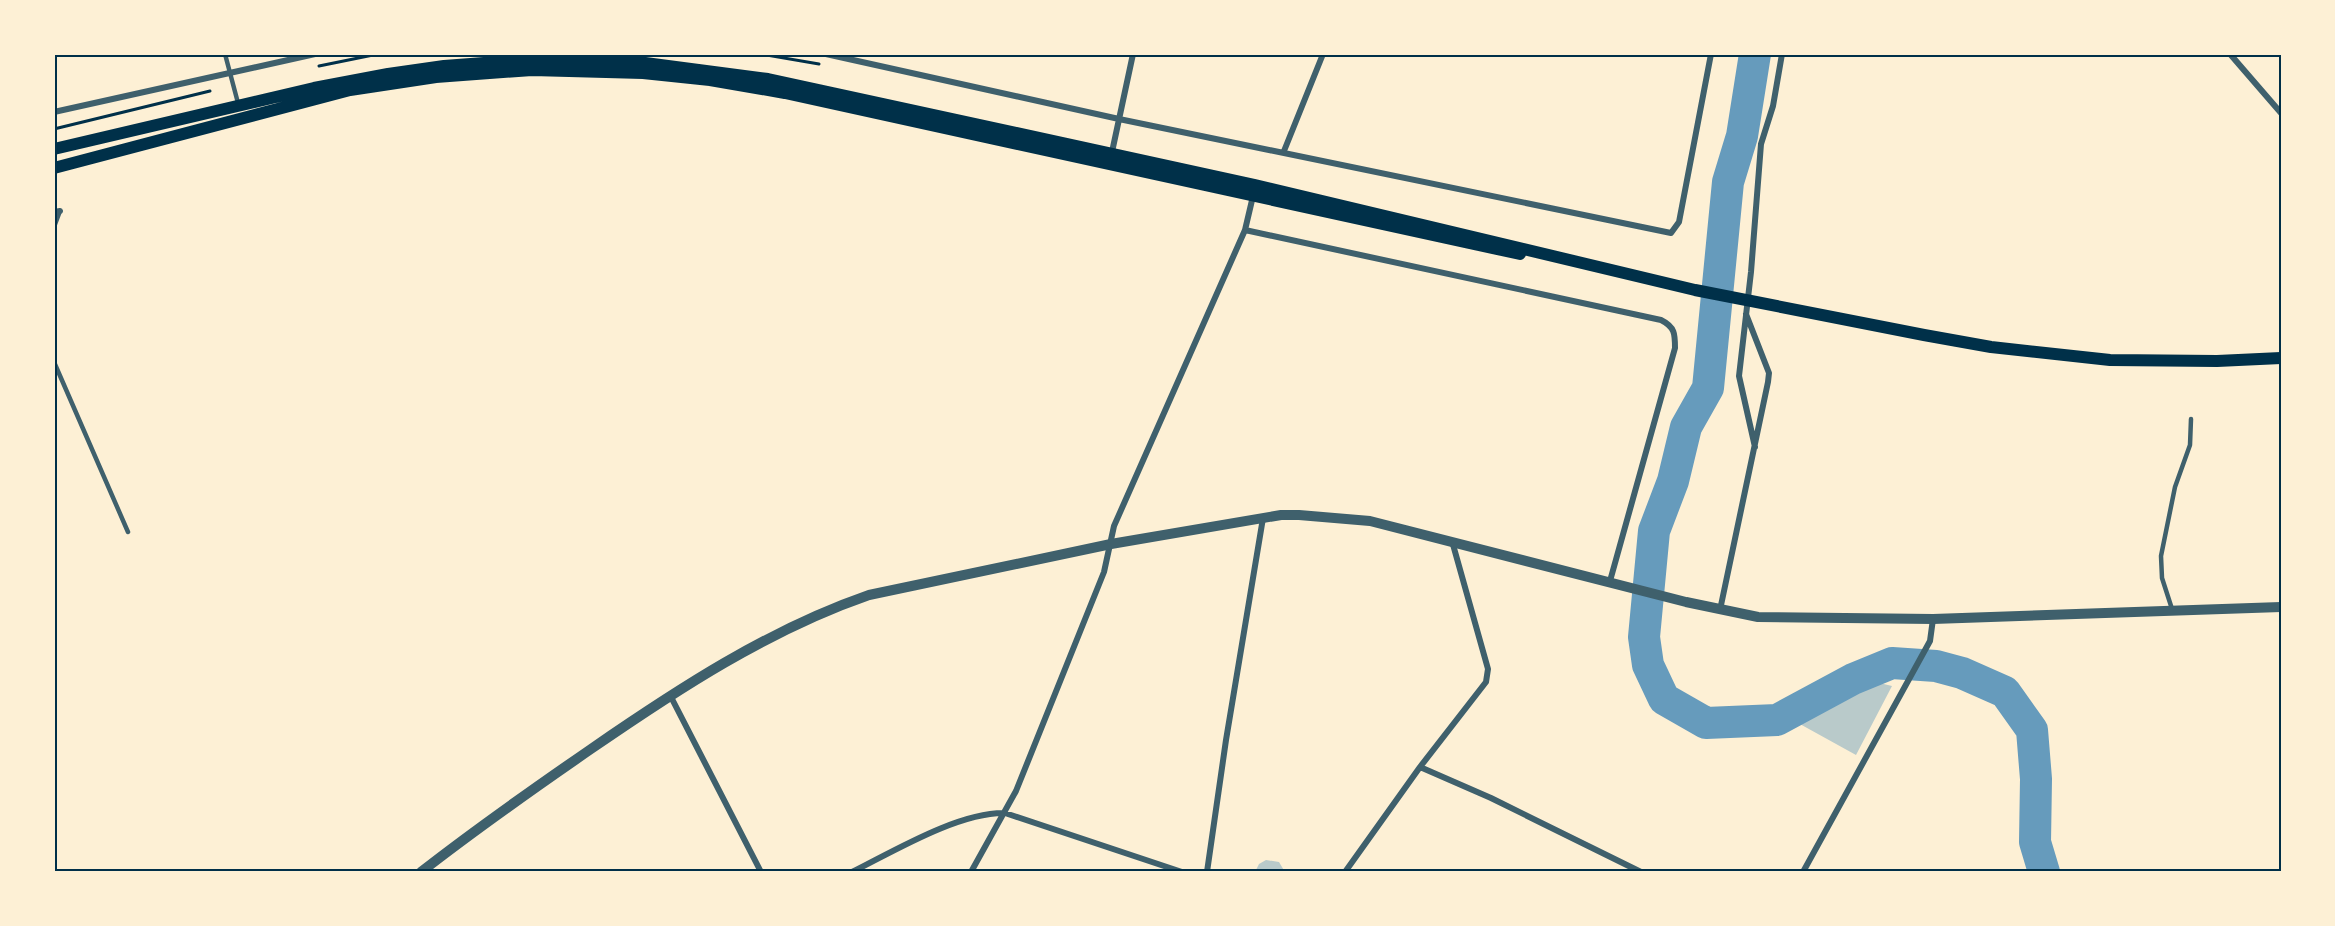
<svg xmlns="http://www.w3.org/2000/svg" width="2335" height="926" font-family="'Source Sans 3',sans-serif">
  <rect width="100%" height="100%" fill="#fdf0d5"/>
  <!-- green -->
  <path fill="#b9caca" d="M1863 679 1892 686 1856 755 1789 718Z
    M1266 860 1279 862 1285 872H1255L1259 864Z"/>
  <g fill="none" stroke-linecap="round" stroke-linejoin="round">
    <!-- river -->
    <path stroke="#669bbc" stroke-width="32" d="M1755 54 1742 136 1728 182 1708 388 1686 427 1673 481 1654 531 1644 637 1648 665 1664 699 1706 723 1777 720 1853 679 1892 663 1936 666 1962 673 2005 692 2032 730 2036 779 2035 842 2044 872"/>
    <!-- path -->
    <path stroke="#003049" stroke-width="3" d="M761 54 819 64
      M319 66 378 54
      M54 129 210 91"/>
    <!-- service -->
    <path stroke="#3f606c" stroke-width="4.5" d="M225 54 238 103
      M54 227 60 211
      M54 362 128 532
      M2172 609 2162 578 2161 556 2175 487 2190 445 2191 419"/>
    <!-- minor -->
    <path stroke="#3f606c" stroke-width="6" d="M826 54 1119 119 1671 233 1679 222 1711 54
      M2230 54 2281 113
      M54 112 315 54
      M1284 151 1323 54
      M1112 152 1133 54
      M54 212 60 211
      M1245 230 1661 320C1675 327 1675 334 1675 348L1610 581
      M1755 447 1739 376 1751 272 1761 144 1773 106 1782 54
      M1720 610 1768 382 1769 373 1746 314
      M670 695 761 872
      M1420 767 1491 798 1641 872
      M852 872C894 851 959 812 1005 813L1182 872
      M971 872 1016 791 1104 572 1114 526 1245 230 1253 196
      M1207 872 1226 740 1263 518
      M1345 872 1420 767 1486 682 1488 669 1452 541
      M1803 872 1930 641 1933 619"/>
    <!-- tertiary -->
    <path stroke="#3f606c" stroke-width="10" d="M421 872C476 829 533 789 591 749 678 689 768 630 869 595L1111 544 1281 515H1299L1370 521 1686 602 1758 617 1933 619 2281 607"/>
    <!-- secondary -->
    <path stroke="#003049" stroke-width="12" d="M54 149 314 88 388 74 444 66 536 59 630 61 768 79 1255 185 1695 290 1924 335 1991 347 2110 360 2217 361 2281 358
      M54 168 350 90 436 77 532 70 643 73 710 80 785 93 1520 254"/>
  </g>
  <!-- border -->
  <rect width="2335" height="926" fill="none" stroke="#fdf0d5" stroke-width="111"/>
  <rect x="56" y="56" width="2224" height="814" fill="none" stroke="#003049" stroke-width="2"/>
</svg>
